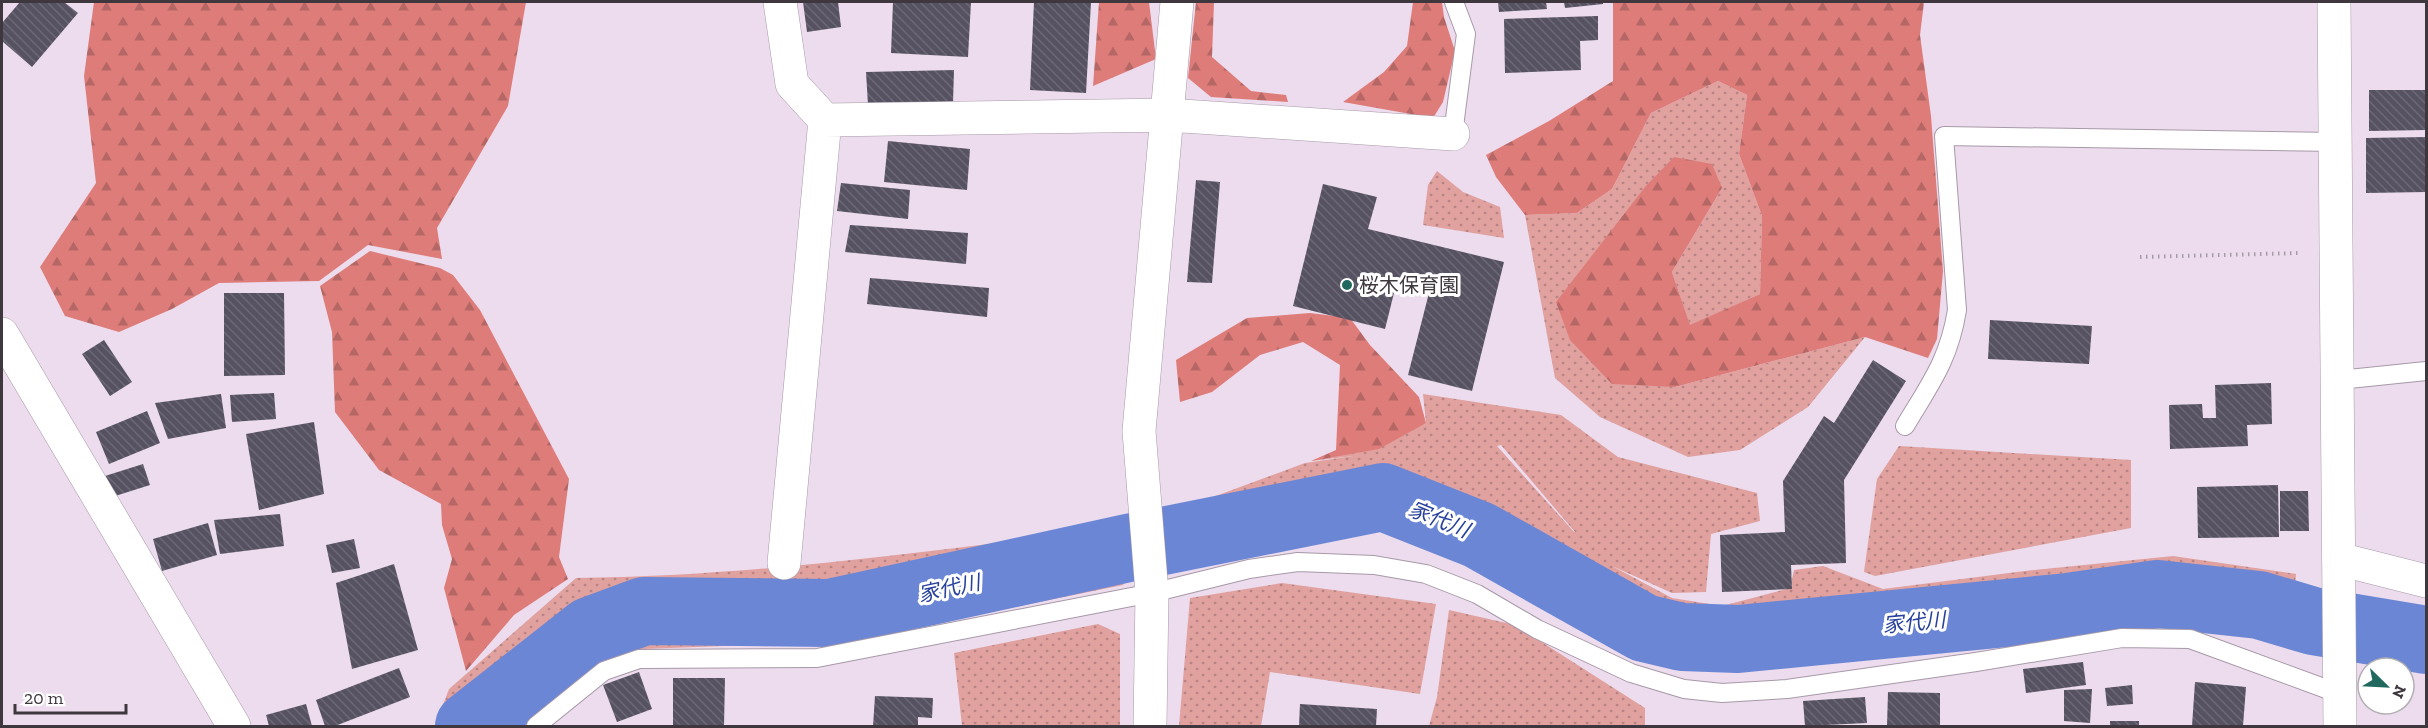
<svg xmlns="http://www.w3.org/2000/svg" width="2428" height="728" font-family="'Zilla Slab','Noto Sans JP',serif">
  <defs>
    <pattern id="grass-dots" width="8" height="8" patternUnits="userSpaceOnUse" patternTransform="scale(1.5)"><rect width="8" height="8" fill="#e0a19f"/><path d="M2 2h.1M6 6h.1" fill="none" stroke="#b78483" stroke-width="1.8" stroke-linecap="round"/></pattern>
    <pattern id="forest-firs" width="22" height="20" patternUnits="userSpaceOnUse" patternTransform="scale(1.5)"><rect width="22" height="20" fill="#de7c7a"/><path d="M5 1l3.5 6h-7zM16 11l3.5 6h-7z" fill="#b56765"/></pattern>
    <pattern id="building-back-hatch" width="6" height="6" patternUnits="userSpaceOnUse" patternTransform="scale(1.5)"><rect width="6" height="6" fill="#565262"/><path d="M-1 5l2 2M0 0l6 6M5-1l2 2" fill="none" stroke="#6c6976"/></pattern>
  </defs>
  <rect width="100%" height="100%" fill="#ecdced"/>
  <!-- grass -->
  <path fill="url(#grass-dots)" fill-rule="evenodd" d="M1718 81 1747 95 1739 154 1762 216 1760 294 1690 326 1672 272 1722 188 1615 227 1675 387 1865 337 1808 407 1740 450 1688 457 1600 417 1555 378 1525 215 1577 213 1612 189 1651 113Z
    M1437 171 1463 192 1500 207 1504 238 1423 225 1428 185Z
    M1423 394 1561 415 1618 457 1757 493 1760 521 1711 534 1706 592 1672 593 1612 566 1672 598 1722 606 1790 588 1794 570 1823 566 1883 589 2025 571 2173 556 2296 574 2294 595 2245 597 2205 595 2191 628 1987 630 1695 665 1556 607 1394 509 1309 515 1165 565 1156 518 1305 463 1353 456 1311 461 1426 423ZM1501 445 1575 532H1574L1497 446Z
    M1899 446 2131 460V528L1875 576 1864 572 1877 479Z
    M1131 526 1134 565 1123 585 921 626 806 643 616 650 516 726H435L449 689 576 578C762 576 946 549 1131 526Z
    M1282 583 1436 604 1420 694 1270 672 1261 726H1179L1190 598Z
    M1449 610 1515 625 1645 708V726H1429L1437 697Z
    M1098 624 1120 634V726H962L954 653Z"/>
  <!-- forest -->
  <path fill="url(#forest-firs)" d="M94 2H526L508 106 437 228 442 259 368 245 319 281 219 283 172 309 119 332 65 316 40 267 96 183 84 76Z
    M1099 2H1149L1156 59 1093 86Z
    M1196 2H1214L1212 57 1251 91 1286 95 1288 102 1211 97 1188 78Z
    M1413 2H1442L1444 17 1455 51 1443 102 1433 118 1343 102 1384 72 1407 46Z
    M1613 2H1924L1920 35 1931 116 1943 271 1937 339 1928 358 1865 337 1675 387 1612 384 1570 340 1556 302 1645 187 1674 157 1712 164 1722 188 1672 272 1690 325 1760 294 1762 216 1739 154 1747 95 1718 81 1651 113 1612 189 1577 213 1525 215 1496 177 1486 155 1549 121 1613 81Z
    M370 251 440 268 453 275 480 310 569 479 559 557 568 579 514 615 466 671 444 588 452 559 442 525 441 504 379 470 335 412 332 332 320 286Z
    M1310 313 1350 318 1370 345 1419 397 1426 423 1379 449 1311 461 1336 450 1340 365 1303 342 1260 355 1212 392 1180 402 1176 360 1247 318Z"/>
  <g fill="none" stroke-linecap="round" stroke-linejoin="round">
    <!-- river -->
    <path stroke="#6a86d5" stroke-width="68" d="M469 726 590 631 644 611 830 613 1128 548 1383 497 1479 535 1644 628 1682 637 1738 639 2068 607 2158 594 2259 605 2313 621 2426 640"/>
  </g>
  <!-- building -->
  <path fill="url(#building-back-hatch)" d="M20 2H64L78 13 32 67 2 41V23Z
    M803 2H838L841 27 807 32Z
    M893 2H971L968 57 891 53Z
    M1034 2H1091L1086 93 1030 90Z
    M1498 2H1546L1547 9 1499 12Z
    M1564 2H1603V4L1565 8Z
    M1598 16V40L1580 41 1581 70 1505 73 1504 19Z
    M954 70 953 103 868 105 866 72Z
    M2369 90H2426V130L2369 131Z
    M2426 137V192L2366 193V138Z
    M888 141 970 149 967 190 884 182Z
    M1196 180 1220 182 1212 283 1187 282Z
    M841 183 910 190 908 219 837 211Z
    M1323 184 1377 197 1368 229 1504 262 1472 391 1408 375 1430 289 1397 281 1385 329 1293 306Z
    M850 225 968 233 966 264 845 252Z
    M870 278 989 288 987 317 867 304Z
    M224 293H284L285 375 224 376Z
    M1990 320 2092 326 2089 364 1988 359Z
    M104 340 132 382 110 396 82 354Z
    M1873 360 1906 381 1844 480 1846 563 1791 565 1792 589 1722 592 1720 535 1785 532 1783 481 1824 416 1834 423Z
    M2271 383 2272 424 2247 425 2248 446 2170 449 2169 405 2202 404 2203 418H2216L2215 385Z
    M274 393 276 419 232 422 230 395Z
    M221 394 226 428 168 439 155 403Z
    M147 411 160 443 109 464 96 432Z
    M314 422 324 494 259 510 246 434Z
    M143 464 150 485 112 497 105 476Z
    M2278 485 2279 537 2198 538 2197 487Z
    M2280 491H2308L2309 531H2280Z
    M280 514 284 546 220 554 214 520Z
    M208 523 217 555 162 571 153 539Z
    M354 539 360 568 332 573 326 545Z
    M394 564 418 650 352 669 336 583Z
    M2083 662 2086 685 2026 693 2023 669Z
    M399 668 410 697 335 726H325L316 700Z
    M639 672 652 709 617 722 603 685Z
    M673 678H725L724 726H673Z
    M2195 682 2246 687 2243 726H2192Z
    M2132 685 2133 704 2107 706 2105 688Z
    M2092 689 2090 723 2064 721V690Z
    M1888 692 1940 693V726H1887Z
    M875 696 933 698 932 718 918 717V726H873Z
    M1865 697 1867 723 1805 726 1803 701Z
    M306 704 312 726H269L266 715Z
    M1300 704 1377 709 1376 726H1299Z
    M2110 721H2139V726H2110Z"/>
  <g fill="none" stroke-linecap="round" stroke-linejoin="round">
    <!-- service casing -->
    <g stroke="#a799a8" stroke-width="20">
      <path id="service" d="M1453 134 1466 34 1454 2
        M2339 380 2426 371
        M1905 426C1930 384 1949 360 1957 310L1944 136 2336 142
        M536 726 604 671 639 659 817 658 1152 593 1249 569 1298 562 1374 565 1426 574 1477 594 1537 629 1631 673 1684 689 1722 693 1787 689 1976 662 2122 638 2190 639 2340 694"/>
    </g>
    <!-- minor casing -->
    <g stroke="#a799a8" stroke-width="34">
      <path id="minor" d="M780 2 792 84 825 120 784 563
        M825 120 1168 115 1453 134
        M2 334 234 726
        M2339 559 2426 581
        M1150 726 1152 593 1139 431 1177 2"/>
    </g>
    <!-- tertiary casing -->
    <g stroke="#a799a8" stroke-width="34">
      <path id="tertiary" d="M2334 2 2340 726"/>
    </g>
    <!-- path -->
    <path stroke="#a79ba8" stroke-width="4" stroke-dasharray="1.5 4.5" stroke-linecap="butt" d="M2140 257 2301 253"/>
    <!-- service -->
    <use href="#service" stroke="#fff" stroke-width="18"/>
    <!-- minor -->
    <use href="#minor" stroke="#fff" stroke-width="33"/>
    <!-- tertiary -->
    <use href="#tertiary" stroke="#fff" stroke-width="33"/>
  </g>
  <!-- markers -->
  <circle fill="#21695f" stroke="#fff" stroke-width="2" cx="1347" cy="285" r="6"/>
  <g text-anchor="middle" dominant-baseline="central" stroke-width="6" stroke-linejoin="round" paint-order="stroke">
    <!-- poi labels -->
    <g font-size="20" fill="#3e383e" stroke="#fff" text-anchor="start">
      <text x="1359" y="285">桜木保育園</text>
    </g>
    <!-- water labels -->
    <g font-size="21" font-style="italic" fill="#28419d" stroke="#fff">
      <text transform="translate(1439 519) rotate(22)">家代川</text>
      <text transform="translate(949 588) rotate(-12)">家代川</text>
      <text transform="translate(1914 622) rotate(-5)">家代川</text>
    </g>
  </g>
  <!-- border -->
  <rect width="2428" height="728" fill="none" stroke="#3e383e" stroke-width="6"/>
  <!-- north arrow -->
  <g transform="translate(2386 686) rotate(114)"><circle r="28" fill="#ffffff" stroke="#b2afb2" stroke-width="1.5"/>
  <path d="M0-4.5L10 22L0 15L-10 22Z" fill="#21695f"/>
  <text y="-9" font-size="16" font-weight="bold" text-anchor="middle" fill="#3e383e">N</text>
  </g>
  <!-- scale -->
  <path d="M15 704v9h111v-9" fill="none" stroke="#3e383e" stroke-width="3"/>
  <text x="24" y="704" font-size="18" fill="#3e383e" stroke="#ffffff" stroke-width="4.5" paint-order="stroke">20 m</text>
</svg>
